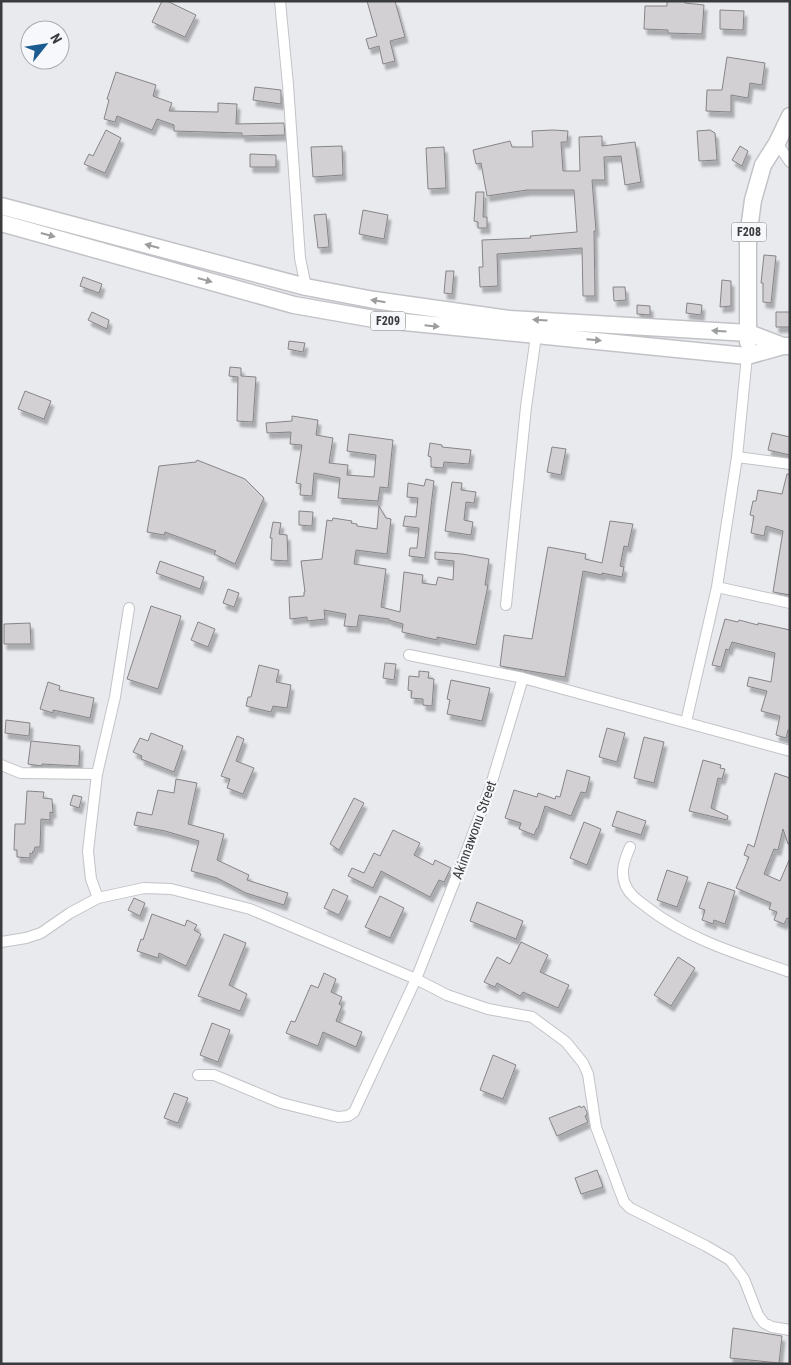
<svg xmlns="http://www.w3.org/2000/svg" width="791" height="1365" font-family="'Roboto Condensed',sans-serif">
  <defs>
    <filter id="shadow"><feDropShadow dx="3" dy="5.5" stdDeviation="1" flood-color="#0004"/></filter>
  </defs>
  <rect width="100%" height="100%" fill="#e9eaee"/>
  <!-- building -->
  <path fill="#d2d0d2" stroke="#868486" filter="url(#shadow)" d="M162 1H167L196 15 185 37 152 22Z
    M367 1H395L405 37 390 41 395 61 383 64 379 46 369 49 366 39 377 36Z
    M667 1H685V3L704 5 702 34 668 33V30L644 29 645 6H667Z
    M720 10 744 11 743 30 720 29Z
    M727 57 765 63 762 85 750 83 748 98 731 95V112L706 111 707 90H722Z
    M116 72 156 85 153 96 172 103 169 111 218 112V103L237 104 236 124 284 123 285 135 242 136V133L174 131V125L157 119 152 130 117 116 115 122 104 119 109 100 107 99Z
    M255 87 281 90V104L253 100Z
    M106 130 121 138 105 173 84 164 89 154 93 156Z
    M553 130 568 131 567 142H561L563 171H580L579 137 602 136V146L635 142 641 182 625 185 621 156 604 157 605 180H592L596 231H594L595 296H583L582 248 497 254 498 286 480 287 479 267H483L482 240 531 238 530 236 577 232 574 190H527L487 196 481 163 476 164 473 150 510 141 512 147H533L532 131Z
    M710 130 715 133 717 160 699 161 697 131Z
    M342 146 343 175 313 177 311 147Z
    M740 146 748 151 742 166 732 160Z
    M444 147 446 188 428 189 426 148Z
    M250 154 276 155V167H250Z
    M476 192H484L483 217H487V228H478V222L474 221Z
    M363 210 388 215 384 239 359 234Z
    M326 214 329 247 318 248 314 215Z
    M764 255 776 256 771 303 763 302V283H761Z
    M446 271H454L452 294 444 293Z
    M83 277 102 284 99 293 80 286Z
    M722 280 731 281V306L720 307Z
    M613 287H625L626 300 614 301Z
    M687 303 702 305 701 315 686 313Z
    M637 305 650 306V315L637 314Z
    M92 312 109 320 107 329 88 320Z
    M776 312H790V327H776Z
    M289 341 305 343 303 352 288 349Z
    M230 367 241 368V376L256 377 253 422 237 421 238 377 229 376Z
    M25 391 51 401 44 419 18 409Z
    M292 416 318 420 316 435 333 438 329 463 348 465 347 475 374 477 376 455 347 451 349 434 393 440 388 488 380 487 378 501 338 498 340 478 314 473 312 496 300 495 301 484 296 483 302 445 290 444 291 432 267 433 266 423 292 421Z
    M772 433 790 437V455L768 450Z
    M430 443 442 445V447L471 450 469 464 444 462 443 468 431 467V457L428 456Z
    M552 447 566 449 561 475 547 472Z
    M197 460 245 479 264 498 235 564 214 554 216 551 165 532 164 535 147 532 159 466 196 462Z
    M787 474H790V595L773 592 783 531 766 526 764 536 751 533 754 516 750 515 753 501H756L758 490 782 494Z
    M426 479 434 481 425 558 409 556 410 548H417L419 528 403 526 405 516 416 517 418 498 407 497 408 483 424 486Z
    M452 482 462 483 461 490 476 492 474 503 466 502 464 520 473 522 471 535 445 531Z
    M379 506 386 518 391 519 387 554 356 550 354 564 386 569 381 607 400 612 404 572 423 575 422 583 436 585 438 577 453 580 454 561 435 559V552L462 554 489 559 485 585H488L476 645 437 637V640L402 632 403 624 389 620V619L359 615 357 627 344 626 346 614 324 610 325 619 307 621V617L290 619 289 597 304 596V592H305L301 561 322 559 327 520 332 521 333 518 352 521 351 523 357 524V526L377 529Z
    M299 511 313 512 312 526 299 525Z
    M610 521 633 524 628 547 624 546 620 566 624 567 622 577 602 573V575L583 571 565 677 500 666 504 635 532 639 548 547 586 554 585 559 602 563Z
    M273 522 281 523 279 534 287 535 288 561 271 560 272 538H270Z
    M160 561 204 577 200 589 156 573Z
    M228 589 239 593 234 607 223 603Z
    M151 606 181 616 158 689 127 679Z
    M725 619 738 622 739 620 758 625V623L790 630V730H788L786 738 776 735 780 716 761 711 767 691 747 686 749 677 771 682 775 653 732 642 729 650 726 649 721 667 712 665Z
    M198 622 215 629 208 647 191 640Z
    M30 623 31 644H4V624Z
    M385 663 396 664 394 680 383 678Z
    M259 665 279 670 276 682 291 685 287 708 273 706 271 712 246 706 248 697H251Z
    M419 671 429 672 428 678 434 679 432 706 423 705V699L411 698 412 691 408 690 409 676 419 677Z
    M451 680 490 688 482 721 447 714 450 700 447 699Z
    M48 682 60 686 59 690 94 698 90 718 53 710V713L40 709Z
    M6 720 30 723 29 736 5 733Z
    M607 728 625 733 617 762 599 757Z
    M151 733 183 746 174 772 141 759 142 756 133 752 140 738 148 741Z
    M237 736 244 739 236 761 254 768 243 794 227 788 230 779 221 776Z
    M644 737 664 742 654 783 634 778Z
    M31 741 80 746 79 766 42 764V766L28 764Z
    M703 760 721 765 720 768 725 769 722 779 718 778 711 808 728 816 727 820 689 811Z
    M567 770 590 777 586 793 581 792 571 816 545 806 538 828H537L534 835 519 829 521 823 505 818 514 790 537 797 538 793 555 799 556 796 560 797Z
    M775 773 790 778V843L788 844 783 829 778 850 774 849 764 874 780 881 790 858V919L787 918 784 924 774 920 777 912 769 909 771 903 736 888 749 857 744 855 748 844 754 847Z
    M176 779 197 783 188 824 224 834 217 860 249 875 247 880 288 893 284 905 246 893 217 878 191 871 199 841 165 831 134 825 137 812 152 815 158 790 174 793Z
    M27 791 44 792 43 798 52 799 53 813 50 812V820L41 819 40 847H35L34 851H33L32 854 30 853V858L17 857V850H14L15 824H25Z
    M73 795 82 797 79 808 70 805Z
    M354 798 364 803 339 850 330 844Z
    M617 811 646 821 641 835 612 826Z
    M584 822 601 829 587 865 570 858Z
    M393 830 420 843 414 855 433 865 435 860 451 868 444 882 439 880 430 897 381 871 373 888 348 876 352 868 364 873 374 853 380 856Z
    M667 870 688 877 677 907 657 900Z
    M708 882 735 891 725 924 714 920 713 924 702 920 705 910 699 908Z
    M333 889 348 896 339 915 324 908Z
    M380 896 404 908 390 938 365 927Z
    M134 898 145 903 140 916 128 910Z
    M477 902 523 921 516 939 470 921Z
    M152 914 185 926 187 920 197 925 194 930 201 934 186 966 159 953 158 958 137 951 141 939 143 940Z
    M224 934 246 943 229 985 247 994 240 1011 198 996Z
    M521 942 548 955 540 972 569 985 558 1008 523 992 520 996 497 983 495 987 484 982 497 957 510 964Z
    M678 957 695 968 671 1006 654 995Z
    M324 973 336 979 331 992 342 997 339 1004 342 1006 336 1021 362 1032 356 1047 323 1032 318 1046 286 1033 291 1021 295 1022 311 985 318 988Z
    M212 1023 230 1030 218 1062 200 1055Z
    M493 1055 516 1065 503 1099 480 1090Z
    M174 1093 188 1098 178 1123 164 1118Z
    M580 1106 581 1108 584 1106 587 1112V1115L585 1116 588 1122 557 1136 549 1118Z
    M597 1170 603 1187 581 1194 575 1178Z
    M733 1328 782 1336 779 1363 730 1358Z"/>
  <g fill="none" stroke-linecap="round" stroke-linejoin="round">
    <!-- street casing -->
    <g stroke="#c2c3c7" stroke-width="12">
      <path id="street" d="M280 1 288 85 300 258 306 287
        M777 143 790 162
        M737 457 790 464
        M717 587 790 603
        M506 605 526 407 536 336
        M129 608 115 697 97 774 88 851 91 879 98 898 144 888 171 889 250 909 416 979 447 995 488 1009 532 1017 566 1042 583 1063 588 1074 596 1127 624 1202 630 1208 706 1246 730 1260 744 1279 758 1315 764 1323 772 1327 790 1330
        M409 655 523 678 790 751
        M686 722 717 587 737 457 747 356
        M1 765 21 773 97 774
        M630 847C625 859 620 871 625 884 629 895 639 901 648 908 689 940 741 955 790 972
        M1 942 26 938 41 933 70 913 98 898
        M198 1075H214L281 1103 338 1117 348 1116 354 1112 416 979 467 850 490 788 523 678"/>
    </g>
    <!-- primary casing -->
    <g stroke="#c2c3c7" stroke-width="19">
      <path id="primary" d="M1 206 306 287 374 300 510 319 749 333 783 346H790
        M1 223 294 305 374 319 747 356 783 346
        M748 342V237L753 200 763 165 777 143 790 116"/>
    </g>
    <!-- street -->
    <use href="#street" stroke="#fff" stroke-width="10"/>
    <!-- primary -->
    <use href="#primary" stroke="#fff" stroke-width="16"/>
  </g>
  <!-- one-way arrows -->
  <defs><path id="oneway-solid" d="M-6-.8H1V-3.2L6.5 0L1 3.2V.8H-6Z" transform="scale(1.25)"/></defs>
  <g fill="#9c9d9e">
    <use href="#oneway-solid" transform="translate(48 235) rotate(15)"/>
    <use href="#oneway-solid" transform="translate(152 246) rotate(-165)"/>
    <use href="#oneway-solid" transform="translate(205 280) rotate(16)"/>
    <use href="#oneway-solid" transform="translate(378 301) rotate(-171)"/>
    <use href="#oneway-solid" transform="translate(540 320) rotate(-177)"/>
    <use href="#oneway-solid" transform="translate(432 326) rotate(6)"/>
    <use href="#oneway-solid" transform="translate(719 331) rotate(-176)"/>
    <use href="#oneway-solid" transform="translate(594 340) rotate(5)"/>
  </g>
  <g text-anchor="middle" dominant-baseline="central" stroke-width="4.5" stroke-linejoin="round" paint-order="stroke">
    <!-- shield labels -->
    <g fill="#f7f8fb" stroke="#737475" stroke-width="1">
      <rect x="731.5" y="222.5" width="35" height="19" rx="4"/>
      <rect x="370.5" y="311.5" width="35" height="19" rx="4"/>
    </g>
    <g font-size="12" font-weight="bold" fill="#3a3b3c">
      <text x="749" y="232">F208</text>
      <text x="388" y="321">F209</text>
    </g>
    <!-- street labels -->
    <g font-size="14" fill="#3a3b3c" stroke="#f7f8fb">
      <text transform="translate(474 830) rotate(-70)">Akinnawonu Street</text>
    </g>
  </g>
  <!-- border -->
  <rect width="791" height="1365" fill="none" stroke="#3a3b3c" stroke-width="5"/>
  <!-- north arrow -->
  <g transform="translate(45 45) rotate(60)"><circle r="24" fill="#f7f8fb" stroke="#abacaf"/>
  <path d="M0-4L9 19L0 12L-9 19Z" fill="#1a5b90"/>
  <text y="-8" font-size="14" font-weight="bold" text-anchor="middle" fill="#3a3b3c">N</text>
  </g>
</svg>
